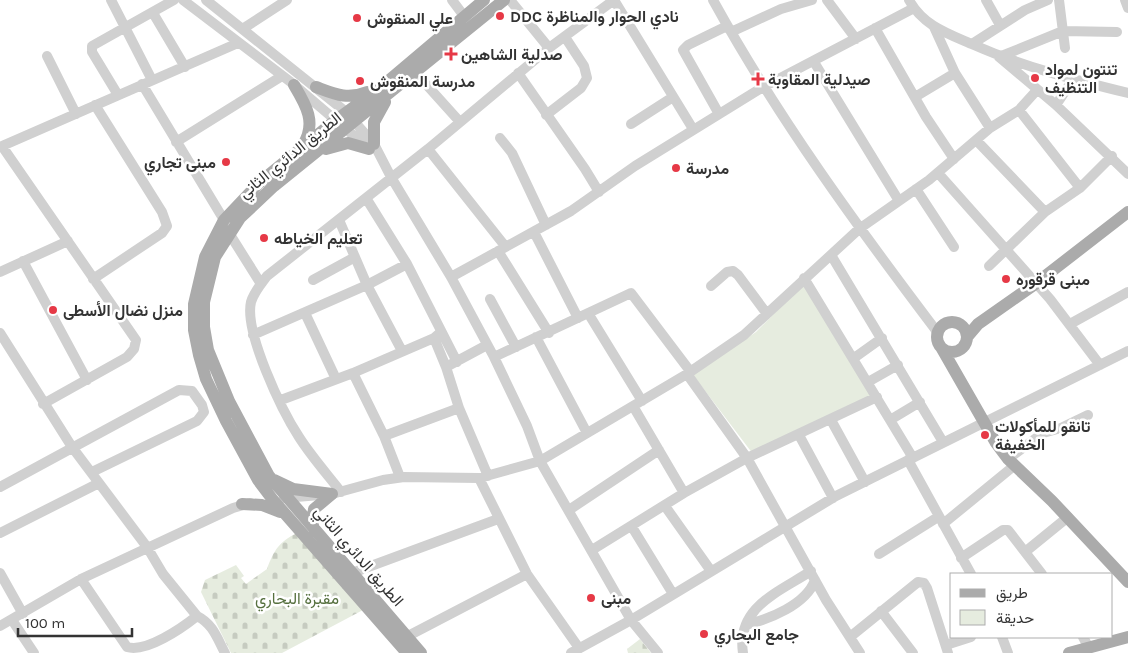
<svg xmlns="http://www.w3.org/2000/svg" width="1128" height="653" font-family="Karla,Vazirmatn,sans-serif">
  <defs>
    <pattern id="cemetery-stones" width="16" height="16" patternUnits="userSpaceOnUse" patternTransform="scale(1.25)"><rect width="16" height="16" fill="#e6ecdf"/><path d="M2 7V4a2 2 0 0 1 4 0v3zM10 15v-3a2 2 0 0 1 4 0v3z" fill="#c6cbc0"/></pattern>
  </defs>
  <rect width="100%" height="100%" fill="#fff"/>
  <!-- green -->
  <path fill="#e6ecdf" d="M804 283 872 395 753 454 693 375 756 332Z"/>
  <!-- cemetery -->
  <path fill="url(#cemetery-stones)" d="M297 533 363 610 282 653H231L201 592 205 580 236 565 244 576 241 578 246 584 267 569C274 550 279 542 297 533Z
    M640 639 651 653H628L627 649Z"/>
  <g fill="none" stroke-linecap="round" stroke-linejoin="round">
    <!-- minor -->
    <path stroke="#d0d0d0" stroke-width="10" d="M111 0 152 80
      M183 0 292 83 367 147
      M206 0 346 112 374 144 391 177 451 277 494 357 527 426 540 461 631 620 658 653
      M452 0 464 16
      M510 0 549 48
      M614 0 693 129
      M713 0C778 118 857 226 938 333
      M827 0 856 39
      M909 0C923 26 949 34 974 45 1024 67 1075 80 1128 93
      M986 0 1000 25
      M1059 0 1065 48
      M1125 0 1128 8
      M153 13 185 67
      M934 27 955 73 990 128
      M244 28 287 0
      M875 28 926 117 954 159
      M731 32 781 9 812 0
      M1117 32 1063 31 999 57 1056 105 1128 174
      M972 44 1025 10 1048 0
      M47 56 76 114
      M814 62 899 201
      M415 72 460 122
      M518 73 585 169 599 192
      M142 84 224 220
      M118 95 92 52V46L174 0
      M915 97 955 73
      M1056 105 1072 81
      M1019 110 1080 188
      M719 114 683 50 688 45 727 26
      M546 115 581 88 587 78 584 66 565 37
      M631 124 673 97
      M500 138 512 153 546 225
      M976 140 1045 212
      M176 142 282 76
      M2 146 136 340 134 349 127 357 43 404
      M0 147 238 43
      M428 149 505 246
      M938 173 1050 299 1100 365
      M916 189 954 247
      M366 198 407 264 457 362
      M339 220 367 285 402 351
      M534 232 578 318
      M229 233 261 284
      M498 251 549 333
      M831 255 943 442
      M23 261 87 380
      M989 266 1045 212 1080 188 1112 156
      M0 272 68 241
      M451 277 571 211 635 166 763 87 914 8
      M804 278 913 458
      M93 279 162 233 167 226 162 212 95 105
      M313 280 355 257
      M711 286 727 272 733 271 738 275 767 314
      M490 299 516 347
      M305 313 336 379
      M588 313 642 401
      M1070 324 1128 292
      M0 333 72 447 147 547 163 574 197 616C213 624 217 638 225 653
      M253 335 367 285 407 264
      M536 337 587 433
      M434 338 446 367 487 345
      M494 357 631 293 690 371
      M854 358 882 338
      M446 367 459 408 488 476
      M353 373 384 436 400 477
      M687 374 747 458 826 600 860 653
      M868 382 898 365
      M281 400 353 373 434 338 441 332
      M633 406 684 493
      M831 420 865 482
      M890 420 920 402
      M799 435 833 498
      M384 436 459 408
      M1008 459 1043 433 1061 428 1088 415
      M908 460 971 574
      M479 478 527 574 579 648
      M0 487 179 390 192 391 202 405 204 412 197 421 92 472
      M341 492C327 474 311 456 299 437 282 411 244 332 251 302 254 292 261 284 267 276L428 149 549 48 614 0
      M284 498 332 494 383 480 404 477 479 478 540 461 687 374 744 335 859 229 929 180 990 128 1019 110 1037 90
      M665 506 711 571
      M569 510 659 450
      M943 524 1015 465
      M632 527 673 594
      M0 533 99 483
      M592 550 684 493 747 458 877 397
      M1025 552 1068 517
      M879 554 938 517
      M961 558 1003 530H1008L1042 574
      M0 573 23 614
      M352 573 498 519
      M81 579 127 647C146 653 182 628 197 616
      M881 611 913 653
      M12 620 34 653
      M746 625C769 619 806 605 815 580
      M0 626 81 579 233 508 250 503
      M408 636 527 574
      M850 637 918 582 924 583 927 588 948 653
      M1002 637 1008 653
      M1083 637 1089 648
      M946 645 971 637
      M571 653 631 620 836 496 1128 351
      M743 653C736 607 779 592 811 571"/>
    <!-- major -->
    <path stroke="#ababab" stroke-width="12" d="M294 85C306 105 317 123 303 145
      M316 87C335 94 347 100 367 92
      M374 144V122L385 102
      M326 149 348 143 369 149
      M937 337a15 15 0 1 1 30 0a15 15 0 1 1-30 0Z
      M967 337 978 324 1035 284 1128 212
      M941 347 996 443 1008 459 1052 501 1128 582
      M274 480 293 489 332 494
      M242 504 262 505 280 512
      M315 531 312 523 314 509 332 494
      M407 653 273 500 258 480 226 421 206 379 199 355 194 330V304L205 257 224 220 259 183 336 120 381 87 484 0
      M421 653 269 476 229 401 208 350 204 327V302L215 257 240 218 274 186 504 0
      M1069 653 1128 637"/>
  </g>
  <!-- markers -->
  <g fill="#e63946" stroke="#fff" stroke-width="2">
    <circle cx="500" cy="16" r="5"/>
    <circle cx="357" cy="18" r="5"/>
    <path d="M448.5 46.5h5v5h5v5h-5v5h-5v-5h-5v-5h5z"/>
    <circle cx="1035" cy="78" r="5"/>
    <path d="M755.5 71.5h5v5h5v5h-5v5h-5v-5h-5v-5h5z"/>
    <circle cx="360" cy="81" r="5"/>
    <circle cx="226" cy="162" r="5"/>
    <circle cx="676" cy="168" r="5"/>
    <circle cx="264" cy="238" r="5"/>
    <circle cx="1006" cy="279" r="5"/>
    <circle cx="53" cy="310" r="5"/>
    <circle cx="985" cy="435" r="5"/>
    <circle cx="591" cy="598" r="5"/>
    <circle cx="704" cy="634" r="5"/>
  </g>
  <g text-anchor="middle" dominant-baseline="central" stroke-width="5" stroke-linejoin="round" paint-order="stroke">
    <!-- poi labels -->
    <g font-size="16" font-weight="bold" fill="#333" stroke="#fff" text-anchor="start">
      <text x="510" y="16">DDC نادي الحوار والمناظرة</text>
      <text x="367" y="18">علي المنقوش</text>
      <text x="461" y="54">صدلية الشاهين</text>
      <text x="1045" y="69">تنتون لمواد<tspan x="1045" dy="18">التنظيف</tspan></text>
      <text x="768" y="79">صيدلية المقاوبة</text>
      <text x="370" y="81">مدرسة المنقوش</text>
      <text x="216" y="162" text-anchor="end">مبنى تجاري</text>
      <text x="686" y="168">مدرسة</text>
      <text x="274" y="238">تعليم الخياطه</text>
      <text x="1016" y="279">مبنى قرقوره</text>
      <text x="63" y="310">منزل نضال الأسطى</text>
      <text x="995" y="426">تانقو للمأكولات<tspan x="995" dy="18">الخفيفة</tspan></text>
      <text x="601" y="598">مبنى</text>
      <text x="714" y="634">جامع البحاري</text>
    </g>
    <!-- street labels -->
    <g font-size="16" fill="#333" stroke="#fff">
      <text transform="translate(290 155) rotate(-39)">الطريق الدائري الثاني</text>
      <text transform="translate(359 556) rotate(49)">الطريق الدائري الثاني</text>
    </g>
    <!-- park labels -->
    <g font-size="16" fill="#56703f" stroke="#fff">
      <text x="297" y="598">مقبرة البحاري</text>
    </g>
  </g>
  <!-- legend -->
  <rect x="950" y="573" width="162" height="65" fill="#ffffff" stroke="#adadad"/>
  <rect x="960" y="589" width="25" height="8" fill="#ababab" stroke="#adadad"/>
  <text x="996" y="598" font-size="15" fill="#333333">طريق</text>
  <rect x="960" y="610" width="25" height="15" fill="#e6ecdf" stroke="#adadad"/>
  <text x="996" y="623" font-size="15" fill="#333333">حديقة</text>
  <!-- scale -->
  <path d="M18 628v8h114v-8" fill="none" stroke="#333333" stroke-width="2.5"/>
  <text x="25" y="628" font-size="15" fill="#333333" stroke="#ffffff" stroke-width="4" paint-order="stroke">100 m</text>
</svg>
